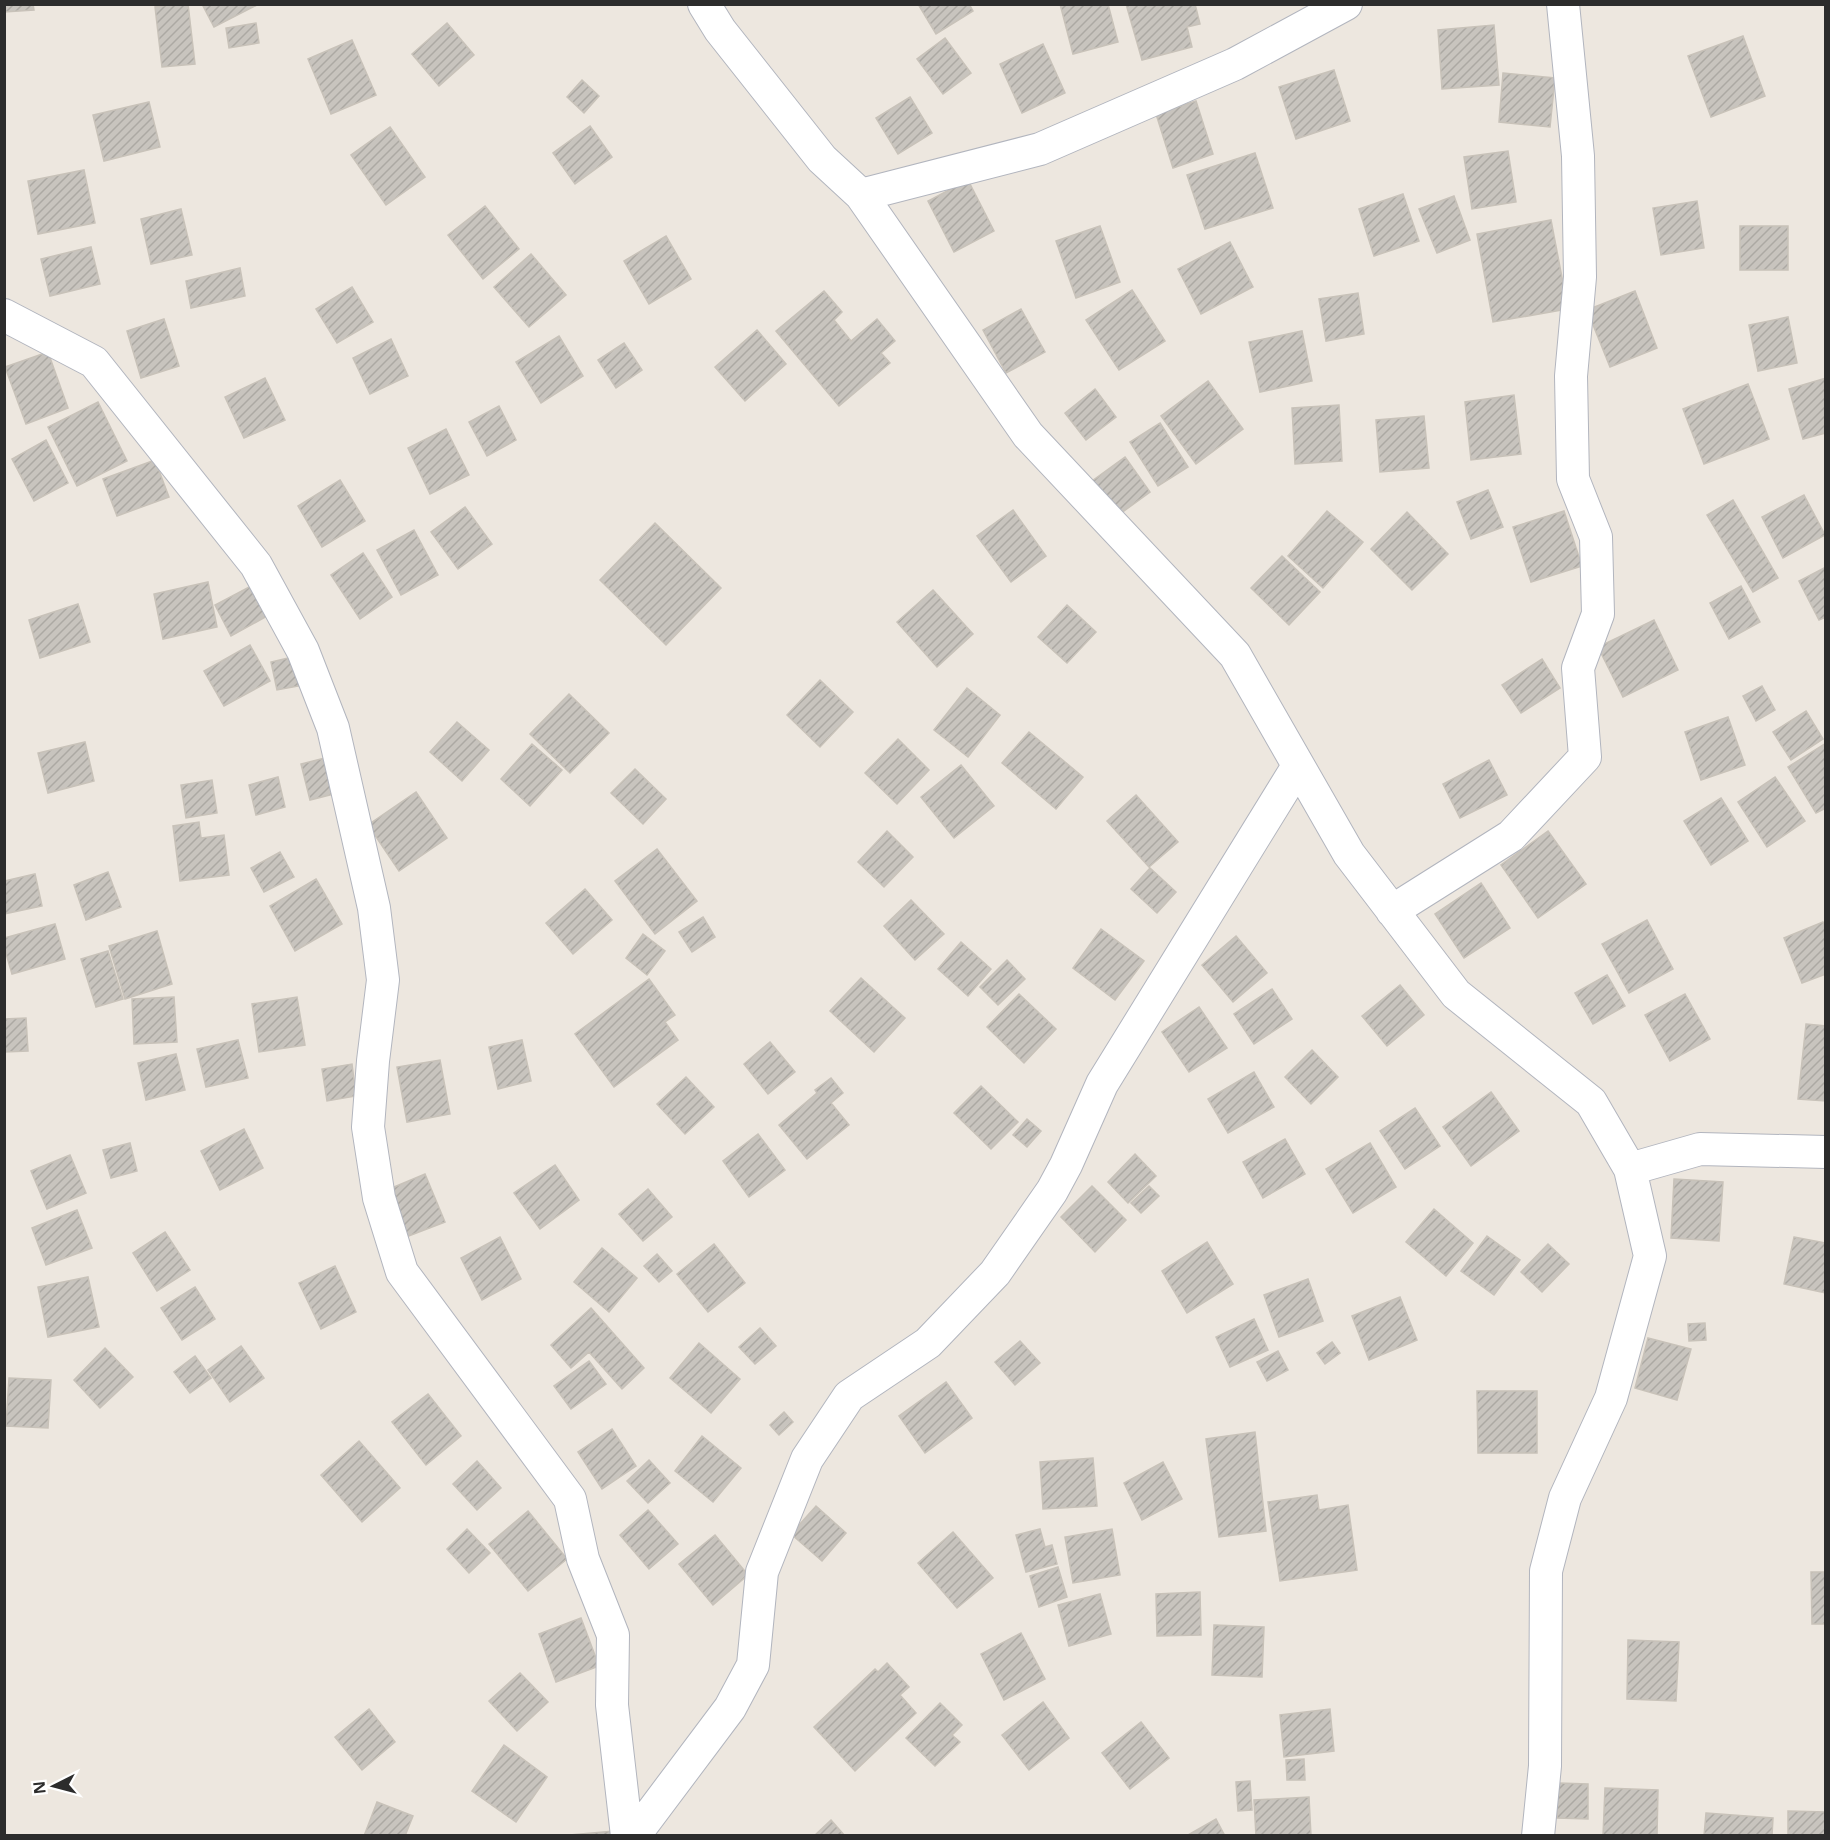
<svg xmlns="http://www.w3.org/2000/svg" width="1830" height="1840" font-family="'Noto Sans',sans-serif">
  <defs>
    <pattern id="building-hatch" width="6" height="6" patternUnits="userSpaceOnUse" patternTransform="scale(1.5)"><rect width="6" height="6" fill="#c8c4be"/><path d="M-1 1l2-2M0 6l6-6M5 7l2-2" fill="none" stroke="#aca9a3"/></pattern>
  </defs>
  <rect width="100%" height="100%" fill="#ede7df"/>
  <!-- building -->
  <path fill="url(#building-hatch)" stroke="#c8c2b9" stroke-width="1.5" d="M4 4H33L34 10 4 12Z
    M174 4H188L195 64 162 67 155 7Z
    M202 4H256L257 5 214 27Z
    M918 4H969L973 11 936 34Z
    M1060 4H1108L1118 42 1073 54Z
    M1126 4H1195L1200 24 1187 27 1192 47 1142 60Z
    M256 23 259 43 229 48 226 28Z
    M447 23 474 55 439 86 412 54Z
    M1494 25 1499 85 1442 89 1438 30Z
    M1743 36 1765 96 1711 117 1688 56Z
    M945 38 971 73 943 94 917 59Z
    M352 40 376 95 331 114 308 59Z
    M1043 44 1065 93 1022 113 1000 64Z
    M1334 70 1350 121 1296 139 1279 87Z
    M1503 73 1555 78 1550 127 1499 122Z
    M582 80 599 96 584 113 567 97Z
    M910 97 932 133 898 154 876 118Z
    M1196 101 1213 154 1173 168 1156 114Z
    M149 102 160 147 104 161 93 115Z
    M590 126 612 157 575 184 553 153Z
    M390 127 425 177 386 205 351 155Z
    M1508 151 1516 202 1472 209 1464 157Z
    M1255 153 1273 208 1205 229 1187 175Z
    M84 170 95 223 38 234 28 181Z
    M968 180 994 231 954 252 928 201Z
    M1403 194 1419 241 1374 256 1359 209Z
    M1454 196 1470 240 1437 253 1419 209Z
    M1697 201 1704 248 1661 255 1653 208Z
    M485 206 519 249 483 279 448 235Z
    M181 209 192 255 151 264 141 219Z
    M1551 220 1568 309 1493 322 1477 234Z
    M1100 226 1120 282 1076 298 1056 241Z
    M1740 226H1788V270H1740Z
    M666 236 691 279 649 304 624 261Z
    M1230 242 1253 287 1201 314 1178 269Z
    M91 247 100 284 50 296 41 259Z
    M531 254 566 295 529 327 494 287Z
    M240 268 245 296 191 308 186 281Z
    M352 287 373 322 337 343 316 309Z
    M1132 290 1165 341 1119 370 1086 320Z
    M824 291 842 312 834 320 851 341 877 319 895 341 881 353 890 363 839 406 776 331Z
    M1635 291 1657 348 1610 367 1587 310Z
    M1358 293 1364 334 1326 341 1319 299Z
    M1021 309 1045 352 1006 373 983 330Z
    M1788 317 1797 363 1758 371 1749 325Z
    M164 319 179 366 141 378 127 331Z
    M757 330 786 364 745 401 715 367Z
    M1302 331 1312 381 1260 392 1249 342Z
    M559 336 583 376 541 403 516 362Z
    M391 339 408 376 370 394 353 358Z
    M624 343 642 370 616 388 598 360Z
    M48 352 68 408 26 424 5 367Z
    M265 378 285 420 244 438 225 397Z
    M1826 378V433L1803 439 1789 389Z
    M1208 381 1243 429 1196 464 1161 416Z
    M1748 384 1769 439 1704 464 1683 409Z
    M1095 389 1116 417 1086 440 1065 413Z
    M1514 395 1521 454 1471 460 1465 402Z
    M98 402 127 461 77 486 48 427Z
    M1339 405 1342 461 1295 464 1292 408Z
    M499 406 516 440 487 456 469 422Z
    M1424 416 1429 468 1380 472 1376 420Z
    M1160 423 1188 467 1158 486 1130 442Z
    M446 429 469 475 430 494 408 448Z
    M46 440 68 483 34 501 12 459Z
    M1125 457 1150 492 1113 519 1088 484Z
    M155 460 169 497 117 516 103 479Z
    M340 480 365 521 322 547 298 506Z
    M1488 490 1503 527 1471 539 1457 502Z
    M1804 495 1825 535 1783 558 1762 517Z
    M1733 500 1778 578 1753 592 1707 515Z
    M465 507 492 544 458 569 431 532Z
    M1013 510 1046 556 1011 582 977 536Z
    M1327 511 1363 542 1323 588 1288 556Z
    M1564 511 1582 566 1531 582 1513 527Z
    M1407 512 1448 554 1412 590 1371 549Z
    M655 523 721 588 666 645 600 580Z
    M414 530 438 575 401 595 377 550Z
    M363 553 392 597 360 619 331 575Z
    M1282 556 1320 592 1289 625 1251 588Z
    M1826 567V617L1819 620 1799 581Z
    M208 582 217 627 163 639 154 594Z
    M253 585 269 615 231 636 215 605Z
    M1741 586 1760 622 1729 639 1710 603Z
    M933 590 973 634 937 667 897 622Z
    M78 604 90 642 40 658 29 620Z
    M1067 605 1096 632 1067 663 1038 637Z
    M1654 620 1678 670 1623 697 1598 647Z
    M250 645 270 681 224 706 204 671Z
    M297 656 304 685 277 690 271 662Z
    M1542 659 1560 688 1521 713 1502 685Z
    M820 680 853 712 820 747 787 715Z
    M1762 686 1775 710 1756 721 1743 696Z
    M967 688 1000 715 968 757 934 730Z
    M569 694 609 733 570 773 530 734Z
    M1806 711 1823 739 1791 760 1773 732Z
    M1728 717 1745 765 1701 780 1685 732Z
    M457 722 489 750 462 781 430 752Z
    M1029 732 1083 777 1056 809 1002 763Z
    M898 739 929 770 897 804 865 773Z
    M85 742 94 781 48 793 38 753Z
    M1826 743V808L1816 813 1788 767Z
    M532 744 562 770 530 806 501 779Z
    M329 757 338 793 310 800 301 764Z
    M1489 760 1507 795 1460 818 1443 784Z
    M961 765 994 806 954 838 921 797Z
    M635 769 666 799 643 824 611 793Z
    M278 777 285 807 256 815 249 785Z
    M1775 777 1805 821 1767 847 1738 802Z
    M212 780 217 813 186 818 181 785Z
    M416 792 447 838 399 871 368 825Z
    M1136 795 1178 842 1149 867 1107 821Z
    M1721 798 1748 841 1711 865 1684 821Z
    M199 822 201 838 224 835 229 875 180 881 173 826Z
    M887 831 913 857 884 887 858 862Z
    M1548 831 1586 884 1538 918 1501 865Z
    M657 849 697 901 655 934 615 881Z
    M280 852 294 877 264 892 251 868Z
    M1150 868 1176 892 1157 913 1131 889Z
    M108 872 121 907 86 920 74 885Z
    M35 874 42 906 4 914V881Z
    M316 879 342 924 295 951 270 906Z
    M1481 883 1510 928 1464 958 1435 914Z
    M585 889 612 920 573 954 546 923Z
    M911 900 944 934 915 960 884 926Z
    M703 917 715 937 692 952 679 932Z
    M1647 920 1673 969 1629 993 1602 944Z
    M1823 922 1826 928V974L1802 983 1784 938Z
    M55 924 65 959 12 974 4 947V938Z
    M1101 929 1144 961 1115 1000 1073 968Z
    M157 931 172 984 125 999 109 946Z
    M643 934 665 951 647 975 626 958Z
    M1236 936 1267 973 1233 1002 1202 965Z
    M961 942 991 969 968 996 938 969Z
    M108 951 123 999 96 1007 81 959Z
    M1007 960 1025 979 998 1005 980 987Z
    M1607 975 1625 1006 1593 1024 1575 993Z
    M861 978 905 1018 874 1052 830 1011Z
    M649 979 675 1015 665 1022 678 1040 614 1087 575 1034Z
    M1400 985 1424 1015 1387 1046 1362 1016Z
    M1272 989 1292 1019 1254 1044 1234 1014Z
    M1019 994 1056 1029 1024 1063 987 1027Z
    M1685 994 1710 1039 1670 1061 1645 1015Z
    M174 997 177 1042 134 1044 132 999Z
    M297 997 305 1045 259 1052 252 1004Z
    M1199 1007 1227 1048 1189 1072 1162 1032Z
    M26 1018 28 1051 4 1052V1019Z
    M1806 1024 1826 1026V1101L1798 1099Z
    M238 1040 248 1078 206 1087 197 1049Z
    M522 1040 531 1081 498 1089 489 1047Z
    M770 1042 795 1072 768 1094 744 1064Z
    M1312 1050 1338 1077 1311 1104 1285 1077Z
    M176 1054 185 1090 146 1100 138 1063Z
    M440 1060 450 1114 407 1122 397 1067Z
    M352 1064 356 1096 327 1101 322 1069Z
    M1254 1072 1274 1107 1228 1133 1208 1099Z
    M686 1077 714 1107 685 1134 657 1104Z
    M831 1078 843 1093 831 1103 849 1125 807 1159 779 1125 817 1093 815 1090Z
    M981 1086 1018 1122 991 1149 954 1113Z
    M1491 1092 1519 1131 1471 1166 1443 1127Z
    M1415 1108 1440 1146 1405 1169 1380 1131Z
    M1027 1119 1041 1131 1027 1147 1013 1135Z
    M244 1129 263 1168 220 1190 201 1151Z
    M758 1134 785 1170 749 1197 723 1161Z
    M1285 1139 1305 1174 1263 1198 1243 1162Z
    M130 1143 137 1171 111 1178 103 1150Z
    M1370 1143 1396 1187 1353 1213 1326 1169Z
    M1135 1154 1156 1176 1128 1203 1108 1182Z
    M70 1155 86 1193 47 1209 31 1171Z
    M555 1165 579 1200 540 1229 514 1193Z
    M425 1174 445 1222 406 1237 387 1190Z
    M1674 1179 1723 1182 1719 1241 1671 1238Z
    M1092 1186 1126 1220 1095 1252 1061 1217Z
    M1149 1186 1159 1196 1141 1213 1131 1203Z
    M648 1189 672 1217 643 1241 619 1214Z
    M1434 1209 1473 1243 1446 1276 1406 1242Z
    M77 1210 92 1248 46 1265 32 1228Z
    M165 1232 190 1270 157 1291 133 1253Z
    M1487 1236 1520 1260 1494 1295 1461 1271Z
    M500 1237 521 1279 482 1300 461 1258Z
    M1794 1237 1826 1243V1293L1784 1284Z
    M1207 1242 1233 1284 1187 1313 1162 1271Z
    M714 1244 745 1283 708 1312 677 1274Z
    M1548 1244 1569 1264 1542 1292 1521 1272Z
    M602 1248 637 1278 609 1312 574 1282Z
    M657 1254 672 1271 659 1282 644 1266Z
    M335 1266 356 1312 321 1329 299 1283Z
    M88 1277 99 1327 48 1337 38 1287Z
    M1308 1279 1323 1321 1279 1337 1264 1295Z
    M195 1287 215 1319 182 1340 161 1308Z
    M1400 1297 1417 1340 1369 1360 1352 1316Z
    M591 1308 644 1368 622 1389 589 1352 571 1368 551 1345Z
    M1254 1319 1268 1350 1230 1367 1216 1337Z
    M1705 1323 1706 1340 1689 1341 1688 1324Z
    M760 1328 776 1346 755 1364 739 1347Z
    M1648 1338 1691 1349 1677 1400 1635 1388Z
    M1020 1341 1040 1363 1015 1385 995 1362Z
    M1332 1342 1340 1353 1325 1364 1317 1353Z
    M699 1343 740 1379 711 1413 670 1378Z
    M241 1346 264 1378 230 1402 208 1370Z
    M105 1348 133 1377 100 1408 74 1380Z
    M1278 1351 1288 1370 1267 1381 1257 1362Z
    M195 1356 211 1378 190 1393 174 1372Z
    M589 1361 606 1384 571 1409 554 1386Z
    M9 1378 51 1380 48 1428 6 1426Z
    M946 1382 972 1418 925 1453 899 1416Z
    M1477 1391H1537V1453H1478Z
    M428 1394 461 1436 426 1465 392 1422Z
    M784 1412 793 1422 779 1435 770 1425Z
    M612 1429 636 1466 602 1489 578 1452Z
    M1255 1432 1266 1531 1219 1537 1206 1439Z
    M702 1436 741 1468 713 1502 675 1471Z
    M359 1441 400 1488 362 1522 321 1475Z
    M1093 1458 1097 1506 1043 1509 1040 1462Z
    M649 1460 670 1483 648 1503 627 1481Z
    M477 1461 501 1488 477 1510 453 1484Z
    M1163 1462 1182 1499 1142 1520 1124 1483Z
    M1317 1495 1319 1510 1348 1505 1357 1570 1280 1581 1268 1502Z
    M816 1506 846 1533 822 1561 791 1534Z
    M648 1510 678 1544 649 1569 620 1535Z
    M528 1511 567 1559 528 1591 489 1544Z
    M467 1529 490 1553 469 1573 447 1549Z
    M1040 1529 1045 1547 1052 1545 1057 1564 1026 1572 1016 1535Z
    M1112 1529 1120 1575 1073 1583 1065 1537Z
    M953 1532 993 1578 957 1608 918 1563Z
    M715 1535 748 1575 713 1605 679 1564Z
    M1058 1567 1067 1597 1039 1607 1030 1576Z
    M1811 1572H1826V1624H1812Z
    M1200 1592 1201 1635 1157 1636 1156 1594Z
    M1100 1594 1111 1634 1069 1646 1058 1605Z
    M581 1618 599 1666 556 1682 539 1634Z
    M1214 1625 1264 1627 1262 1677 1212 1675Z
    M1021 1633 1045 1679 1004 1700 981 1654Z
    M1628 1640 1679 1642 1676 1701 1627 1699Z
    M887 1663 909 1687 900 1695 916 1713 855 1771 814 1727 875 1669 878 1672Z
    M520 1673 548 1702 517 1731 489 1701Z
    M1043 1702 1069 1738 1029 1770 1002 1735Z
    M940 1703 962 1725 952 1735 960 1742 935 1766 906 1738Z
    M369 1709 395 1742 362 1770 335 1737Z
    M1330 1709 1334 1751 1284 1757 1280 1715Z
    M1141 1722 1169 1758 1130 1789 1102 1753Z
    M504 1745 547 1777 516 1822 472 1791Z
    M1304 1759 1305 1780H1287L1286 1760Z
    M1250 1781 1252 1810 1238 1811 1236 1782Z
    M1558 1783 1588 1784V1819L1557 1818Z
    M1605 1788 1658 1790 1657 1836H1603Z
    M1309 1797 1311 1836H1256L1254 1800Z
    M377 1802 413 1816 405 1836H364Z
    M1788 1811 1826 1812V1836H1788Z
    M1706 1813 1773 1818 1772 1836H1704Z
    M1216 1819 1225 1836H1188V1835Z
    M831 1820 845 1836H814Z
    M614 1831V1836H569L568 1835Z"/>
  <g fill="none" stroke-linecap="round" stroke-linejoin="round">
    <!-- street casing -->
    <g stroke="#b2b5be" stroke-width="34">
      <path id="street" d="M704 4 720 30 822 159 861 195 1040 149 1235 64 1346 4
        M861 195 1028 435 1235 655 1349 854 1456 994 1591 1102 1630 1169 1650 1256 1611 1398 1565 1498 1546 1571 1545 1766 1538 1836
        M4 315 94 362 256 565 303 651 333 728 374 908 383 980 373 1061 368 1127 379 1198 402 1272 570 1499 583 1559 613 1635 612 1705 627 1836
        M1392 911 1511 836 1585 757 1578 668 1598 614 1596 537 1573 479 1571 376 1580 277 1578 156 1563 4
        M1630 1169 1700 1149 1826 1152
        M634 1836 730 1708 753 1665 762 1572 807 1459 849 1396 928 1343 995 1273 1052 1191 1066 1165 1102 1084 1298 766"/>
    </g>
    <!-- street -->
    <use href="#street" stroke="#fff" stroke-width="32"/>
  </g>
  <!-- border -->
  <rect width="1830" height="1840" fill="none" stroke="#2c2c2c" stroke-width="12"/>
  <!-- north arrow -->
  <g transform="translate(54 1786) rotate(264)" stroke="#ffffff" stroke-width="4.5" paint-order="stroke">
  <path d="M0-4.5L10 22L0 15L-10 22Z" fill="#2c2c2c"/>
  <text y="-9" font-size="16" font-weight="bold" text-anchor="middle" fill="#2c2c2c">N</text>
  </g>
</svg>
